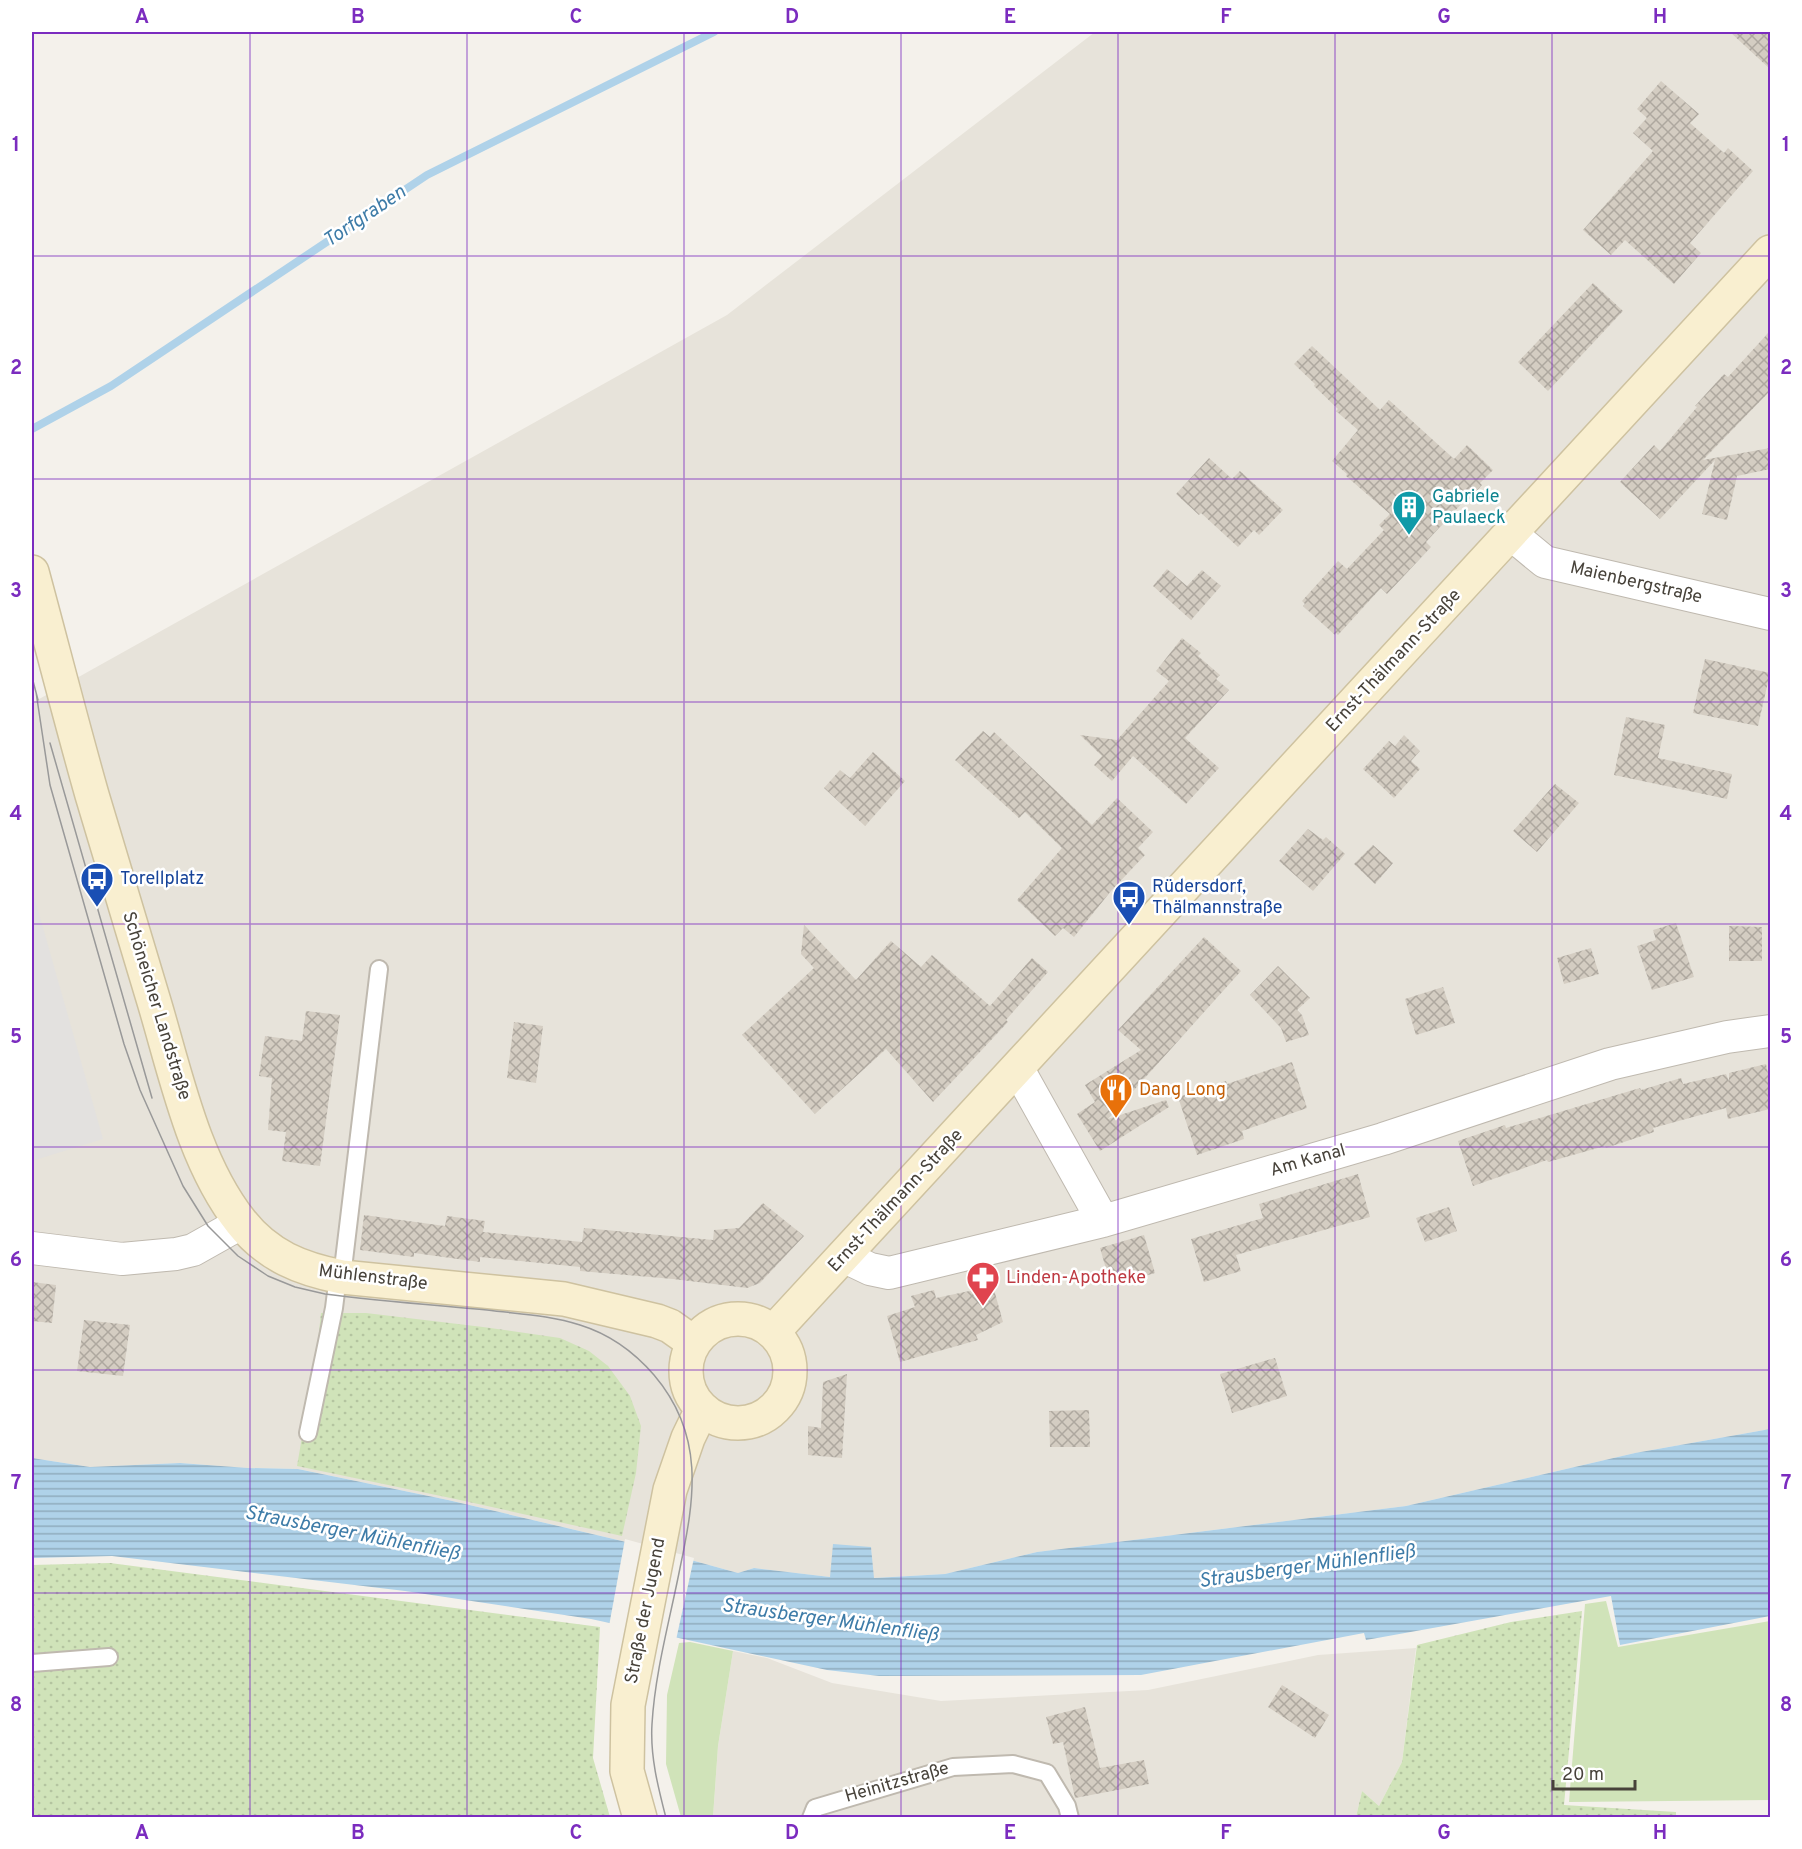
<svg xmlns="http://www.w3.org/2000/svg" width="1802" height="1849" font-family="Overpass,sans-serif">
  <defs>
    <pattern id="park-dots" width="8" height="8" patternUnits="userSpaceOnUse" patternTransform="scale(1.5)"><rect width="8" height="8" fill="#d0e3b9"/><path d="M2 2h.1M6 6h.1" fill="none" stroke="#b4c4a0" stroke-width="1.8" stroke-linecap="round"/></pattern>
    <pattern id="water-rules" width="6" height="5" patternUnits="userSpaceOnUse" patternTransform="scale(1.5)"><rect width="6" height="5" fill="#afd2e9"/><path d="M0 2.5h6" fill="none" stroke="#90acbe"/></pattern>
    <pattern id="building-cross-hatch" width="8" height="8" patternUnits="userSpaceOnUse" patternTransform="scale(1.5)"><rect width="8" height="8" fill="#d4cdc2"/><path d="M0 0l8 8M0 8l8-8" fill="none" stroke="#aea89f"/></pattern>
  </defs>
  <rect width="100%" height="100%" fill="#f4f1eb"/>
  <!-- residential -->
  <path fill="#e7e3da" d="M1095 32H1770V1429L1635 1453 1406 1506 1037 1552 945 1574 873 1578 871 1547 830 1577 754 1568 738 1573 622 1541 448 1500 298 1469 248 1468 180 1463 90 1467 32 1458V703L727 315Z
    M1416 1648 1402 1762 1379 1806 1362 1791 1356 1817 713 1818 718 1746 733 1651 767 1658 832 1683 941 1701 1148 1690 1318 1655Z"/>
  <!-- grass -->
  <path fill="#d0e3b9" d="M1606 1601 1618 1647 1770 1621V1800L1569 1802 1585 1604Z
    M690 1642 733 1651 718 1746 713 1817H681L666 1764 667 1695 679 1643Z"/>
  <!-- park -->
  <path fill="url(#park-dots)" d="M321 1313H366L483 1327 560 1338 589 1351 608 1366 630 1396 641 1426 636 1473 622 1536 460 1500 297 1466 317 1350Z
    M110 1563 600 1627 593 1758 610 1817H32V1565Z
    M1582 1611 1564 1805 1676 1812V1817H1356L1362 1791 1379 1806 1402 1762 1417 1645 1511 1622Z"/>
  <!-- parking -->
  <path fill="#e3e1df" d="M32 889 103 1139 32 1161Z"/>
  <!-- water -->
  <path fill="url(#water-rules)" d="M1770 1429V1616L1620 1645 1611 1596 1366 1640 1364 1633 1141 1675 879 1676 827 1670 591 1619 405 1591 112 1556 32 1558V1458L90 1467 180 1463 248 1468 298 1469 448 1500 622 1541 738 1573 754 1568 830 1577 833 1544 871 1547 874 1578 945 1574 1037 1552 1406 1506 1635 1453Z"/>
  <!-- pier -->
  <path fill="#f4f1eb" d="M625 1539 694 1558 676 1640 609 1626Z"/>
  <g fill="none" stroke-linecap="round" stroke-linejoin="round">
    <!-- stream -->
    <path stroke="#afd2e9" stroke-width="8" d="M32 429 111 386 427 175 714 32"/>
  </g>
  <!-- building -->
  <path fill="url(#building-cross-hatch)" d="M1730 32H1770V69Z
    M1661 81 1699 114 1690 123 1724 153 1728 148 1753 171 1690 243 1701 253 1674 284 1625 240 1611 255 1583 230 1653 151 1633 133 1647 118 1637 109Z
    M1593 283 1623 311 1548 391 1518 362Z
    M1770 331V391L1703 460 1770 448V469L1737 476 1727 520 1702 514 1715 460 1660 519 1620 482 1654 445 1660 451 1697 407 1695 406 1724 374 1728 377Z
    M1312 346 1380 410 1389 400 1454 459 1467 445 1493 470 1480 483 1482 485 1467 502 1465 500 1426 542 1431 547 1387 594 1381 588 1338 635 1336 633 1335 635 1303 606 1305 604 1302 601 1338 561 1347 569 1384 530 1379 525 1390 514 1346 476 1347 474 1332 461 1358 430 1336 411 1338 409 1314 386 1315 384 1294 364Z
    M1209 458 1232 479 1240 471 1283 510 1259 535 1254 530 1238 547 1201 513 1199 515 1176 494Z
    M1167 569 1187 586 1202 570 1221 586 1191 620 1153 586Z
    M1182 638 1201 653 1198 656 1220 675 1216 679 1229 690 1185 738 1219 768 1186 804 1133 756 1112 781 1094 765 1102 756 1080 735 1117 740 1169 681 1156 671Z
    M1705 659 1770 673 1758 726 1693 713Z
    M1626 717 1665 725 1658 758 1732 774 1727 799 1614 775Z
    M983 731 990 737 994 732 1092 825 1117 798 1153 832 1138 848 1145 855 1111 891 1074 937 1063 928 1055 936 1017 900 1062 848 1025 812 1019 818 955 760Z
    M1404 735 1420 751 1411 761 1420 769 1394 798 1363 769 1389 741 1395 746Z
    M873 752 905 781 865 826 824 788 840 770 850 778Z
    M1555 784 1579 803 1537 852 1513 831Z
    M1308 829 1323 840 1326 837 1345 854 1313 891 1279 861Z
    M1373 845 1393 863 1375 884 1354 864Z
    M1676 923 1694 977 1652 990 1637 946 1656 940 1653 930Z
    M804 925 856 980 891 941 921 967 932 955 990 1006 1032 958 1048 972 1006 1020 1008 1022 933 1102 886 1049 815 1114 742 1035 814 968 801 954Z
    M1729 926 1762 927V961H1729Z
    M1204 937 1241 971 1108 1119 1166 1100 1169 1107 1100 1151 1077 1114 1095 1102 1085 1085 1141 1050 1118 1030Z
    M1591 948 1599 974 1564 984 1557 958Z
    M1278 966 1310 998 1297 1010 1302 1015 1309 1035 1286 1042 1281 1028 1250 995Z
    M1443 987 1455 1023 1416 1035 1405 999Z
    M306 1011 340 1015 320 1166 282 1161 286 1132 268 1130 272 1078 259 1076 265 1036 302 1041Z
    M514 1022 543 1026 536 1083 507 1078Z
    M1292 1062 1307 1108 1242 1131 1244 1139 1197 1155 1178 1097 1226 1081 1227 1084Z
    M1766 1064 1770 1083V1109L1728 1119 1726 1108 1653 1128 1654 1132 1606 1148 1605 1146 1548 1162 1547 1160 1473 1186 1458 1141 1505 1125 1506 1128 1640 1088 1641 1090 1681 1078 1683 1084 1726 1074 1729 1081V1073Z
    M1358 1174 1370 1217 1236 1255 1241 1271 1204 1282 1191 1239 1263 1218 1259 1204Z
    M763 1203 804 1236 760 1283 747 1288 673 1279 580 1271V1267L480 1257V1262L414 1253V1257L360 1250 364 1215 445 1226 447 1216 485 1221 483 1232 582 1242 584 1228 713 1240 714 1230 739 1228Z
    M1449 1207 1457 1231 1425 1242 1416 1218Z
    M1144 1235 1155 1273 1111 1286 1100 1248Z
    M32 1282 56 1285 52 1323 32 1321Z
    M993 1286 1003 1322 976 1335 978 1340 900 1362 887 1316 915 1307 911 1296 934 1290 936 1298Z
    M84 1320 130 1325 123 1376 77 1371Z
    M1275 1358 1287 1396 1232 1413 1220 1374Z
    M847 1374 842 1458 808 1455V1426L821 1428 823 1382Z
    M1089 1410 1090 1447H1050L1049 1411Z
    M1282 1685 1329 1715 1315 1738 1268 1707Z
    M1085 1707 1100 1768 1144 1760 1149 1784 1075 1798 1063 1742 1053 1744 1046 1717Z"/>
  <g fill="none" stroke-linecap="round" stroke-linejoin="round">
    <!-- lane casing -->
    <g stroke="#bfb9af" stroke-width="20">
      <path id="lane" d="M342 1277 379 969
        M308 1433 334 1308 338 1276
        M32 1663 109 1657
        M811 1818 815 1808 953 1767 1013 1764 1047 1773 1067 1806 1070 1818"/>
    </g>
    <!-- street casing -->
    <g stroke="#bfb9af" stroke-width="34">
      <path id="street" d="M1511 534 1545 562 1770 614
        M1018 1069 1103 1221
        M32 1248 122 1259 176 1254 193 1250 241 1223
        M845 1257 870 1269 889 1273 1103 1221 1383 1139 1610 1064 1727 1037 1770 1031"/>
    </g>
    <!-- secondary casing -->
    <g stroke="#cec2a0" stroke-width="36">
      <path id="secondary" d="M32 572C52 646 71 721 92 795 112 862 132 929 152 995 175 1070 192 1160 241 1222 268 1256 301 1269 342 1277L564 1299 657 1321 670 1326 694 1343
        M686 1371a52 52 0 1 1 104 0a52 52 0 1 1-104 0Z
        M773 1332 1770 252
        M640 1818 627 1771 628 1705 670 1490 688 1438 702 1409"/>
    </g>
    <!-- lane -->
    <use href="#lane" stroke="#fff" stroke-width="16"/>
    <!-- street -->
    <use href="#street" stroke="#fff" stroke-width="32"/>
    <!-- secondary -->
    <use href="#secondary" stroke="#f9efd0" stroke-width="33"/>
    <!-- tram -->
    <path stroke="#999" stroke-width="1.5" d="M32 677 38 700
      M36 692 50 785 124 1044 140 1090 183 1186 208 1226 238 1256 268 1276 295 1287 325 1294C378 1301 433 1305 487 1310 518 1314 550 1315 580 1325 609 1334 635 1353 654 1375 705 1435 695 1497 680 1568 670 1619 655 1672 652 1724 650 1756 658 1787 666 1818
      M50 743 152 1098"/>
  </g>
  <!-- grid -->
  <path fill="none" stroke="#7b2cbf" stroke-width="1.5" stroke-opacity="0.55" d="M250 32V1818M467 32V1818M684 32V1818M901 32V1818M1118 32V1818M1335 32V1818M1552 32V1818M32 256H1770M32 479H1770M32 702H1770M32 924H1770M32 1147H1770M32 1370H1770M32 1593H1770"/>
  <!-- icons -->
  <defs>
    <g id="building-pin" transform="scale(1.725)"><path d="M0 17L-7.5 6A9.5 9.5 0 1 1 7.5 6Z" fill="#0f9aa8" stroke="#fff"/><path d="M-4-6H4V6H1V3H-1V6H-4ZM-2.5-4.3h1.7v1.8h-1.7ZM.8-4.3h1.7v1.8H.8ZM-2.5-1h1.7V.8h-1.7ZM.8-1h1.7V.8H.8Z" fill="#fff"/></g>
    <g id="bus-pin" transform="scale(1.725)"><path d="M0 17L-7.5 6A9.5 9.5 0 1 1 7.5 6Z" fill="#1a4fb4" stroke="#fff"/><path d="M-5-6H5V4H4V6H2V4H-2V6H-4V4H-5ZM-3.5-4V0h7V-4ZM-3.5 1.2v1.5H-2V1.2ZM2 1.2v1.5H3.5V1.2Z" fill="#fff"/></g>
    <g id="restaurant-pin" transform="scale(1.725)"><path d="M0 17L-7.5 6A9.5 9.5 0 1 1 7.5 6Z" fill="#e8710a" stroke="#fff"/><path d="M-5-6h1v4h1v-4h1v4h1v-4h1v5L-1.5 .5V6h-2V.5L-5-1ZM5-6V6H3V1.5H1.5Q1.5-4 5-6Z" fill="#fff"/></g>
    <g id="pharmacy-pin" transform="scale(1.725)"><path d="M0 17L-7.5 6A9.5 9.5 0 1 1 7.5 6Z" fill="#e0444e" stroke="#fff"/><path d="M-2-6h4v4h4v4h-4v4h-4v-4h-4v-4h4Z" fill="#fff"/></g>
  </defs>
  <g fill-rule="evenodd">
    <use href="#building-pin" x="1409" y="507"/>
    <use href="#bus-pin" x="97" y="879"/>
    <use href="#bus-pin" x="1129" y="897"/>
    <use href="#restaurant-pin" x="1116" y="1090"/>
    <use href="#pharmacy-pin" x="983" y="1278"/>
  </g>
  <g text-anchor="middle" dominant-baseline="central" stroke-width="5" stroke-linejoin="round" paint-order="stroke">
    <!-- culture labels -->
    <g font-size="18" fill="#0d838f" stroke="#fff" text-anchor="start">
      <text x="1432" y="497">Gabriele<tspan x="1432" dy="21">Paulaeck</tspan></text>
    </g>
    <!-- street labels -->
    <g font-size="18" fill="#47423a" stroke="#fff">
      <text transform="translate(1636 583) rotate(13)">Maienbergstraße</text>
      <text transform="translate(1394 661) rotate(-47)">Ernst-Thälmann-Straße</text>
      <text transform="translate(156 1006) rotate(73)">Schöneicher Landstraße</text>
      <text transform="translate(1308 1161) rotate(-16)">Am Kanal</text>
      <text transform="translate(896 1201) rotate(-47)">Ernst-Thälmann-Straße</text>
      <text transform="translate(373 1278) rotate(7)">Mühlenstraße</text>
      <text transform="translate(646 1611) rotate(-79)">Straße der Jugend</text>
      <text transform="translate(897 1783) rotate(-16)">Heinitzstraße</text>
    </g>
    <!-- transit labels -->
    <g font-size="18" fill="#164399" stroke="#fff" text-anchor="start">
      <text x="120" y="879">Torellplatz</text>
      <text x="1152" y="887">Rüdersdorf,<tspan x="1152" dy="21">Thälmannstraße</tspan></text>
    </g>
    <!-- food labels -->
    <g font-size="18" fill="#c56008" stroke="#fff" text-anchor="start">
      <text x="1139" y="1090">Dang Long</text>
    </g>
    <!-- health labels -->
    <g font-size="18" fill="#be3a42" stroke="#fff" text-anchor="start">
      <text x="1006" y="1278">Linden-Apotheke</text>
    </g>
    <!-- water labels -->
    <g font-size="20" font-style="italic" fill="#3e7ca8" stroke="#fff">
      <text transform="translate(365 217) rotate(-34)">Torfgraben</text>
      <text transform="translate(352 1534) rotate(11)">Strausberger Mühlenfließ</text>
      <text transform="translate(1307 1567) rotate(-8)">Strausberger Mühlenfließ</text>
      <text transform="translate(830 1621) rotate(8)">Strausberger Mühlenfließ</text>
    </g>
  </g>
  <!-- border -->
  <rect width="1802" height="1849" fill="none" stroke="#ffffff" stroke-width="66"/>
  <!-- scale -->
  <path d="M1553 1780v9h82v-9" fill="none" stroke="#47423a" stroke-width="3"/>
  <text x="1562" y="1780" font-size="18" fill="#47423a" stroke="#ffffff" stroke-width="4.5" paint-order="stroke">20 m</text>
  <rect x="33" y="33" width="1736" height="1783" fill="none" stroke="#7b2cbf" stroke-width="2"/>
  <g font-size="20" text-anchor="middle" font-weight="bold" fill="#7b2cbf">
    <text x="142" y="23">A</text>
    <text x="358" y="23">B</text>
    <text x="576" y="23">C</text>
    <text x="792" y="23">D</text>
    <text x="1010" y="23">E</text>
    <text x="1226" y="23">F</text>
    <text x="1444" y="23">G</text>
    <text x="1660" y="23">H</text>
    <text x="16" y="151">1</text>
    <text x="1786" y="151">1</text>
    <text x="16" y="374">2</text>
    <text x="1786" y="374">2</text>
    <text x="16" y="597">3</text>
    <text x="1786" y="597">3</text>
    <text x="16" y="820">4</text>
    <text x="1786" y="820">4</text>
    <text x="16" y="1043">5</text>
    <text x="1786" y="1043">5</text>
    <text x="16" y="1266">6</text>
    <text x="1786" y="1266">6</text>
    <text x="16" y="1489">7</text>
    <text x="1786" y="1489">7</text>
    <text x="16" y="1711">8</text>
    <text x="1786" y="1711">8</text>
    <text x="142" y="1839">A</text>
    <text x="358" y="1839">B</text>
    <text x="576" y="1839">C</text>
    <text x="792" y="1839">D</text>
    <text x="1010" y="1839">E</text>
    <text x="1226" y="1839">F</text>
    <text x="1444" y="1839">G</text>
    <text x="1660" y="1839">H</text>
  </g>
</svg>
